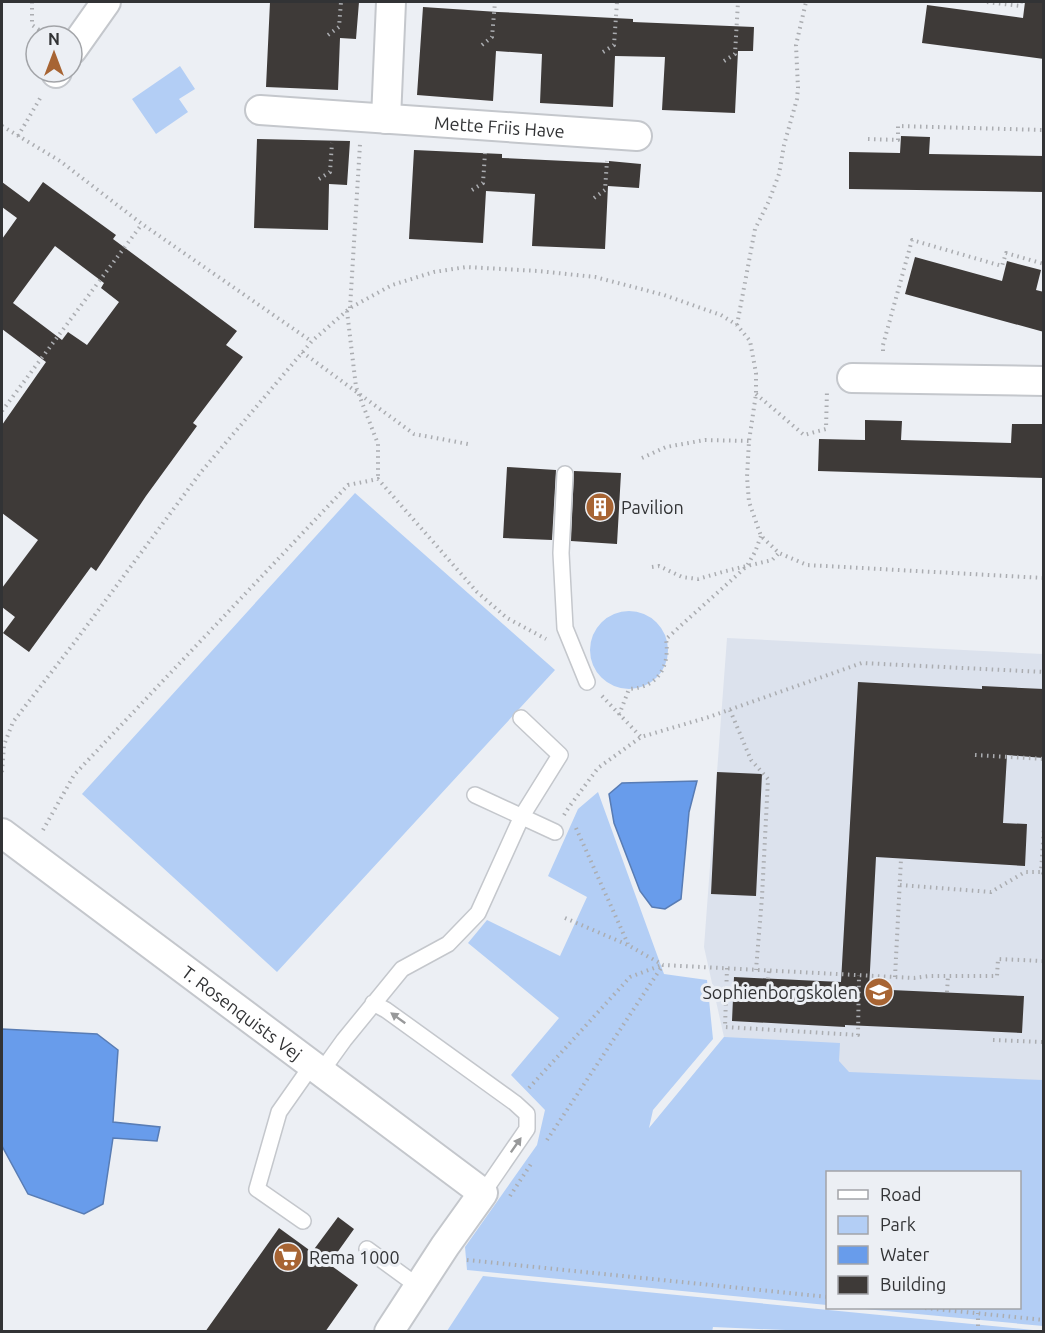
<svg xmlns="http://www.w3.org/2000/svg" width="1045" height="1333" font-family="Ubuntu,sans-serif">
  <rect width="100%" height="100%" fill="#eceff4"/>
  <!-- built -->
  <path fill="#dce2ed" d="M727 638 1043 654V1265L1020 1172H828L617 1168 724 1037 704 947Z"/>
  <!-- green -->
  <path fill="#b3cef5" d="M180 66 195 89 179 99 188 112 156 134 132 99Z
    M355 493 555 670 277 972 82 794Z
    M590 650a39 39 0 1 1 78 0a39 39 0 1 1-78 0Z
    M598 792 664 974 707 980 713 1039 653 1110 649 1128 724 1037 840 1043 839 1061 849 1072 1043 1080V1326L854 1308H1020V1172H828L827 1305 467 1270 465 1247 537 1145 545 1110 511 1075 559 1018 468 943 487 920 560 956 587 897 548 876 578 809Z
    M483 1276 1043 1331 833 1332 713 1327 712 1332 447 1331Z"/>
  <!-- water -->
  <path fill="#689ceb" stroke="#587cb4" stroke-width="1.5" d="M697 781 689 812 681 899 665 909 652 907 640 891 614 823 609 794 622 783Z
    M2 1029 97 1034 118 1050 113 1122 160 1127 157 1141 113 1138 103 1204 84 1214 28 1194 2 1146Z"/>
  <!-- building -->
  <path fill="#3e3a38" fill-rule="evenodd" d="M270 2H359L356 39 340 38 338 90 266 87Z
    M1025 2H1044V59L922 43 927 5 1023 18Z
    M423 7 498 12 633 19V22L754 27 753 51H738L735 113 662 110 665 57 615 56 613 107 540 103 542 54 496 51 493 101 417 95Z
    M901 136 930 137 929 154 1044 156V192L849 189V152L900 153Z
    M257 139 350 141 347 185 329 184 328 230 254 228Z
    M414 150 502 154V158L609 163V161L641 164 639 188 608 186 605 249 532 246 535 194 486 191 483 243 409 239Z
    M2 182 29 202 43 182 116 235 113 239 237 331 226 345 243 357 193 423 197 426 146 496 96 571 91 567 29 652 3 633 15 617 2 607V588L38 540 2 513V425L46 362 2 329V239L17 218 2 207ZM55 246 104 283 101 288 119 302 87 345 68 332 62 340 13 303Z
    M915 257 1002 281 1007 261 1041 270 1036 290 1044 292V332L905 294Z
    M865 420 902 421 901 440 1011 443 1012 424H1044V478L818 471 819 439 865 440Z
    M507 467 556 470 552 540 503 538Z
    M574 471 621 473 617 544 571 541Z
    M858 682 982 689V686L1044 689V758L1007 755 1003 823 1027 824 1025 866 876 857 869 989 1024 996 1022 1033 845 1025V1027L732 1021 734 977 841 982Z
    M717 772 762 774 756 896 711 894Z
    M338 1217 354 1229 329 1264 358 1285 325 1332H205L279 1228 312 1252Z"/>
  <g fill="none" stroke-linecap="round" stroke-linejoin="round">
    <!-- service casing -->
    <g stroke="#c4c7cc" stroke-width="18">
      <path id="service" d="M565 474 561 553 565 628 587 682
        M475 795 555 832
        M373 1003 386 1010 515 1103 527 1114V1129L483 1193
        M321 1072 344 1040 402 969 448 944 478 913 522 816 560 755 521 718
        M303 1221 257 1189 279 1112 312 1065
        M367 1249 419 1287"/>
    </g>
    <!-- minor casing -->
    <g stroke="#c4c7cc" stroke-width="32">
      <g id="minor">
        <path d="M72 50 106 2"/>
        <path d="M56 73 57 72"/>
        <path id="s1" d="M260 110 637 136"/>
        <path d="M386 119 391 2"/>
        <path d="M852 378 1044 381"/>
        <path id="s2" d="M2 833 483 1193 445 1246 389 1332"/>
      </g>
    </g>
    <!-- path -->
    <path stroke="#abadb1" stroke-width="4" stroke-dasharray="1.5 4.5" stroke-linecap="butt" d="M32 2V25L48 36
      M987 2 1020 6 1021 2
      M328 35 339 27 341 2
      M482 45 492 37 495 2
      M603 52 614 45 617 2
      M724 61 735 54 738 2
      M2 126 60 161 142 224 311 341
      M18 136 42 95
      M868 139 898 140V126L1044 130
      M319 179 330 172 332 143
      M472 190 483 183 485 153
      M594 198 605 190 607 161
      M1044 278V281
      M350 308 360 144
      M347 311 356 387 378 444V479
      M737 325 755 229 769 201 779 174 784 145 797 99 798 88 796 45 806 2
      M883 351V345L912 240 1002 266 1006 253 1044 264
      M302 352 414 434 468 444
      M756 394 804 435 826 429 827 390
      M2 411 142 224
      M642 458 666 447 705 440 749 441
      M652 567 659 566 682 577 698 579 726 571 772 560 779 553
      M602 696 641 737
      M730 710 751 760 768 779 762 897 756 970
      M619 715 629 689C659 687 670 666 666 639L747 566 755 552 761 536
      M975 755 1044 759
      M2 772 4 745 13 722 74 643 201 472 312 341 350 308 392 285 434 272 466 267 538 271 595 277 664 295 721 315 737 325 750 341 756 373V394L749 441 747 477 749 502 761 536 779 553 807 565 1044 578
      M564 815 569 807 598 768 641 737 709 717 862 663 1044 672
      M576 828 628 944
      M43 830 74 775 348 485 378 479 477 592 507 618 546 639
      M1043 873 1041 872 1044 827
      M900 885 991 892 1025 872H1041
      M565 918 628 945 663 965 914 978 930 976H997L998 959 1044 961
      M727 968 725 1027 858 1035 859 975
      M895 977 901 859
      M768 979 769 971
      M947 992 948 976
      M993 1040 1044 1042
      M529 1088 630 977 662 965
      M547 1140 663 965
      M510 1196 531 1164
      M467 1260 828 1297
      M925 1308 1044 1320
      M978 1332V1313"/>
    <!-- service -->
    <use href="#service" stroke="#fff" stroke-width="15"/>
    <!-- minor -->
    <use href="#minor" stroke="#fff" stroke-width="28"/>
  </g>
  <!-- one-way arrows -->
  <defs><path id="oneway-solid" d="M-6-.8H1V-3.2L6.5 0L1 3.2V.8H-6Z" transform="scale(1.5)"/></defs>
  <g fill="#98999a">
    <use href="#oneway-solid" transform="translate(398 1018) rotate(-144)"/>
    <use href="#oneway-solid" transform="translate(516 1145) rotate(-55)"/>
  </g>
  <!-- icons -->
  <defs>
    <g id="building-disc" transform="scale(1.5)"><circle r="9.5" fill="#a76433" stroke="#eceff4"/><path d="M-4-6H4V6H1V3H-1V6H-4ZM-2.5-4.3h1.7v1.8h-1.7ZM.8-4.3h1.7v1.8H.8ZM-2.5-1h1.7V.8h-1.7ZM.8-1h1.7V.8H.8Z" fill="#fff"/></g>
    <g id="school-disc" transform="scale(1.5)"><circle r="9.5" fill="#a76433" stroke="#eceff4"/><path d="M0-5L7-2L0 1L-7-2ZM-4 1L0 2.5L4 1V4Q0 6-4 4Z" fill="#fff"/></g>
    <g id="supermarket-disc" transform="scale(1.5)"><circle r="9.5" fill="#a76433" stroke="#eceff4"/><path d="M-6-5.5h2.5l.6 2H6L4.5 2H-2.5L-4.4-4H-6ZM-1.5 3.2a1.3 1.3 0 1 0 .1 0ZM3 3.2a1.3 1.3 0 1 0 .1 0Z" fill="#fff"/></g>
  </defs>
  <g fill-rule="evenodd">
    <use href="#building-disc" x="600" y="507"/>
    <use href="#school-disc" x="879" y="992"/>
    <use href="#supermarket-disc" x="288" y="1257"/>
  </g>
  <g text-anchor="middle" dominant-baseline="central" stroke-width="6" stroke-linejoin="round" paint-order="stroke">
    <!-- street labels -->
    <g font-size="18" fill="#323335" stroke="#eceff4">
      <text stroke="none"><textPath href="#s1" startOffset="240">Mette Friis Have</textPath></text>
      <text stroke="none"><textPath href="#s2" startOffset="300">T. Rosenquists Vej</textPath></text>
    </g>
    <!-- poi labels -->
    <g font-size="18" fill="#323335" stroke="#eceff4" text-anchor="start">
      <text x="621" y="507">Pavilion</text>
      <text x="858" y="992" text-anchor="end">Sophienborgskolen</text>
      <text x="309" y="1257">Rema 1000</text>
    </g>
  </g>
  <!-- border -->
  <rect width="1045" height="1333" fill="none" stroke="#323335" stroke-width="6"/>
  <!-- legend -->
  <rect x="826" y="1171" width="195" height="138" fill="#eceff4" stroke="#a2a4a8" stroke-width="1.5"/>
  <rect x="838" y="1190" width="30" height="9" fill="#ffffff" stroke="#a2a4a8" stroke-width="1.5"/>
  <text x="880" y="1201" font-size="18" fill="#323335">Road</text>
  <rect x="838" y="1216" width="30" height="18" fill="#b3cef5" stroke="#a2a4a8" stroke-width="1.5"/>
  <text x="880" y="1231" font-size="18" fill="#323335">Park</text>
  <rect x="838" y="1246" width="30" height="18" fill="#689ceb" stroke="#a2a4a8" stroke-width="1.5"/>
  <text x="880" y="1261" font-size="18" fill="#323335">Water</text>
  <rect x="838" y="1276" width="30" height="18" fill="#3e3a38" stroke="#a2a4a8" stroke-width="1.5"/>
  <text x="880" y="1291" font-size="18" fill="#323335">Building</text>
  <!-- north arrow -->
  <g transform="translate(54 54)"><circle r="28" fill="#eceff4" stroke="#a2a4a8" stroke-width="1.5"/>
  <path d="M0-4.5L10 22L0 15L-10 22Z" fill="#a76433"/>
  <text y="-9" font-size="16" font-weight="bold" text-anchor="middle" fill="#323335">N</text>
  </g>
</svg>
